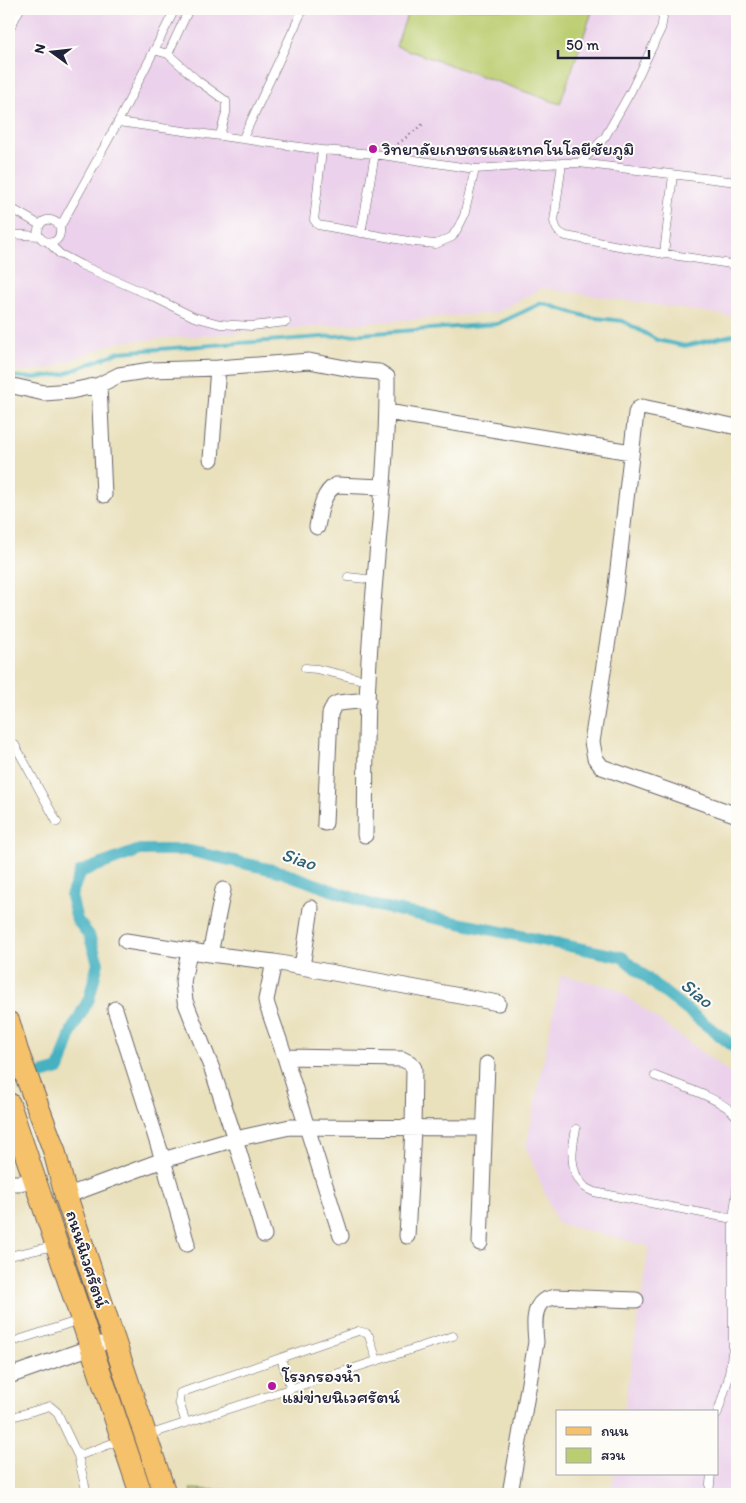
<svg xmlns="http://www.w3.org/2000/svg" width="746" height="1503" font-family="Itim,'Playpen Sans Thai',sans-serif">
  <rect width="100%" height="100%" fill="#fdfcf7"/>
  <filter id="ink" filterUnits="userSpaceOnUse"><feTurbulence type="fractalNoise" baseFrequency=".02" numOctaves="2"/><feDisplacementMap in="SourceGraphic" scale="10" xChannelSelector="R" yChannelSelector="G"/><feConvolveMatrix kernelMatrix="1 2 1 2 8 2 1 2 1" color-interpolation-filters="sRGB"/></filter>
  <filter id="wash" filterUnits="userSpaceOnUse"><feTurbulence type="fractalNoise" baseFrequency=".0096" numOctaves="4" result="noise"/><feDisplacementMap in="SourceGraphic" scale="20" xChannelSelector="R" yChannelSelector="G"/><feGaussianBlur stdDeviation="1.12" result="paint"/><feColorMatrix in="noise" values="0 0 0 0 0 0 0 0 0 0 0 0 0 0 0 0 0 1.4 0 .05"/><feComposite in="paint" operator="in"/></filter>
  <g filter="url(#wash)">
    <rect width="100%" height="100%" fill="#e9e0bc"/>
    <!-- built -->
    <path fill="#ebd1eb" d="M9 9H737V317L542 288 495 313 117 342 55 367 30 371 9 370Z
      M561 975 615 988 737 1078V1494H611L614 1474H717V1412H624L649 1246 557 1223 526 1147Z"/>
    <!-- green -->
    <path fill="#bbcd71" stroke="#6e7856" d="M409 9H593L560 104 396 46Z
      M190 1489 297 1493V1494H192Z"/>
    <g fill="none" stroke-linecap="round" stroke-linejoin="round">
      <!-- stream -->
      <path stroke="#44b1c1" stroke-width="4" d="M9 376 34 378 64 374 119 352 497 324 542 303 588 317 623 321 657 340 685 346 737 334"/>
      <!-- canal -->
      <path stroke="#44b1c1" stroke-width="12" d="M9 1083 59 1069 72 1030 89 999 98 963 89 935 77 920 71 896 80 872 140 850H186L282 872 372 905 622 957 660 989 737 1049"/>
    </g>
  </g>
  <g filter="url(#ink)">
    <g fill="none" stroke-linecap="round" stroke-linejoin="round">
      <!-- service casing -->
      <g stroke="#686468" stroke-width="9">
        <path id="service" d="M9 30 20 9
          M154 50 168 54 198 81 226 101V113L220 135
          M168 54 189 9
          M118 122 322 150 375 154 475 169 562 163H579L737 182
          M243 138 303 9
          M322 150 314 220 318 225 414 242 436 244 452 237 459 226 464 216 475 169
          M562 163 554 221C556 229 558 233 566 236L640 250 737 265
          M579 163 590 153 605 137 631 91 661 29 663 18 659 9
          M9 207 40 225
          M60 227C56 220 46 216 40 225 29 241 63 253 60 227L118 122 175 9
          M361 233 375 154
          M9 234 39 236
          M48 242 60 254 81 265 147 294 194 317 220 324 252 326 286 322
          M664 254 673 175
          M348 577 375 580
          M305 668 317 669 368 681
          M9 744 15 745 57 822
          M655 1076C677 1085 723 1098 737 1117
          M576 1129C572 1148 568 1171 584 1186 586 1189 591 1190 594 1192L733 1219
          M9 1256 54 1246
          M18 1340 80 1320
          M281 1358 291 1389
          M717 1415 728 1380 733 1347V1219L737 1189
          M9 1418 50 1406 57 1412 78 1456
          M186 1423 179 1402 180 1393 358 1331 366 1333 369 1336 377 1361
          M148 1435 453 1336
          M87 1494 78 1456 121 1440
          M709 1494 711 1474"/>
      </g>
      <!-- minor casing -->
      <g stroke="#686468" stroke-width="17">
        <path id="minor" d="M9 385 44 393 71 391 99 385 119 375 151 370 218 368 309 361 356 370 379 372 387 377C388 479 372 579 368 680 365 732 366 784 365 835
          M99 385 104 495
          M387 412 631 452
          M737 427 642 407 638 409 636 413 615 595 592 742 595 758 602 767 737 815
          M211 459 218 368
          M317 527C320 512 322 493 336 485L383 487
          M325 823 330 714 334 705 338 703 368 700
          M126 941 210 954 274 962 498 1003
          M189 951 183 982 185 1001 212 1069 235 1139 264 1235
          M210 954 223 890
          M274 962 266 1000 267 1005 285 1057 341 1236
          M302 967 311 908
          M115 1009 163 1160 187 1244
          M285 1057 402 1059 410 1063 414 1068 413 1129 407 1236
          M9 1183H19L35 1180
          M66 1196 163 1160 235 1139 290 1127 484 1128
          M480 1243 487 1064
          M9 1376 100 1344
          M510 1494 536 1342C535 1330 532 1309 543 1301 546 1299 551 1298 555 1297L636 1300"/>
      </g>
      <!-- primary casing -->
      <g stroke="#686468" stroke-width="24">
        <path id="primary" d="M9 1023 17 1051 54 1150 66 1196 165 1494
          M9 1104C52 1234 98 1364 141 1494"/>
      </g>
      <!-- path -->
      <path stroke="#686468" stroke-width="2.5" stroke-dasharray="1 4" stroke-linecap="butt" d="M394 147 423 124"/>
      <!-- service -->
      <use href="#service" stroke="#fff" stroke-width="8"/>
      <!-- minor -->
      <use href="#minor" stroke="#fff" stroke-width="15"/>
      <!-- primary -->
      <use href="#primary" stroke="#f5c16b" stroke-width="22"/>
    </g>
  </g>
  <!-- markers -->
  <g fill="#b5179e" stroke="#fdfcf7" stroke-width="2">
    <circle cx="373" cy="149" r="5"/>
    <circle cx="272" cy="1386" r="5"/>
  </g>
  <g text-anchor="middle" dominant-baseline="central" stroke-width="4" stroke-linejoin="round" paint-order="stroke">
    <!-- poi labels -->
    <g font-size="18" fill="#22223b" stroke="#fdfcf7" text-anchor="start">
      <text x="383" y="149">วิทยาลัยเกษตรและเทคโนโลยีชัยภูมิ</text>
      <text x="282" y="1376">โรงกรองน้ำ<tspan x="282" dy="21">แม่ข่ายนิเวศรัตน์</tspan></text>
    </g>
    <!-- street labels -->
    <g font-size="18" fill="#22223b" stroke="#fdfcf7">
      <text transform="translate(87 1259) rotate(72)">ถนนนิเวศรัตน์</text>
    </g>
    <!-- water labels -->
    <g font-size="19" font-style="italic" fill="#316277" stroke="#fdfcf7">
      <text transform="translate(299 859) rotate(18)">Siao</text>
      <text transform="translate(697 993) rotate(39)">Siao</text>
    </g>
  </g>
  <!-- margin -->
  <rect width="746" height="1503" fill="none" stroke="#fdfcf7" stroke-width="30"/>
  <!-- legend -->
  <rect x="556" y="1410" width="162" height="65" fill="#fdfcf7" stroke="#a5a5ac"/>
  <rect x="566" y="1427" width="25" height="8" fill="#f5c16b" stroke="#a5a5ac"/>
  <text x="601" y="1436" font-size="15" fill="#22223b">ถนน</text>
  <rect x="566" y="1448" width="25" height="15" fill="#bbcd71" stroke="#a5a5ac"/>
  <text x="601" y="1460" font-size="15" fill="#22223b">สวน</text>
  <!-- north arrow -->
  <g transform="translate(52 52) rotate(285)" stroke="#fdfcf7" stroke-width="4" paint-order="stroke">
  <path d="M0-4L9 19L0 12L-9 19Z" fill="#22223b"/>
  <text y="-8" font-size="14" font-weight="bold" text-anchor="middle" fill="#22223b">N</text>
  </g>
  <!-- scale -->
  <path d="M558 50v8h91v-8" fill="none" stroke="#22223b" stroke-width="2.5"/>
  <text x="566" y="50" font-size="15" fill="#22223b" stroke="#fdfcf7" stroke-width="4" paint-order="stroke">50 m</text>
</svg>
